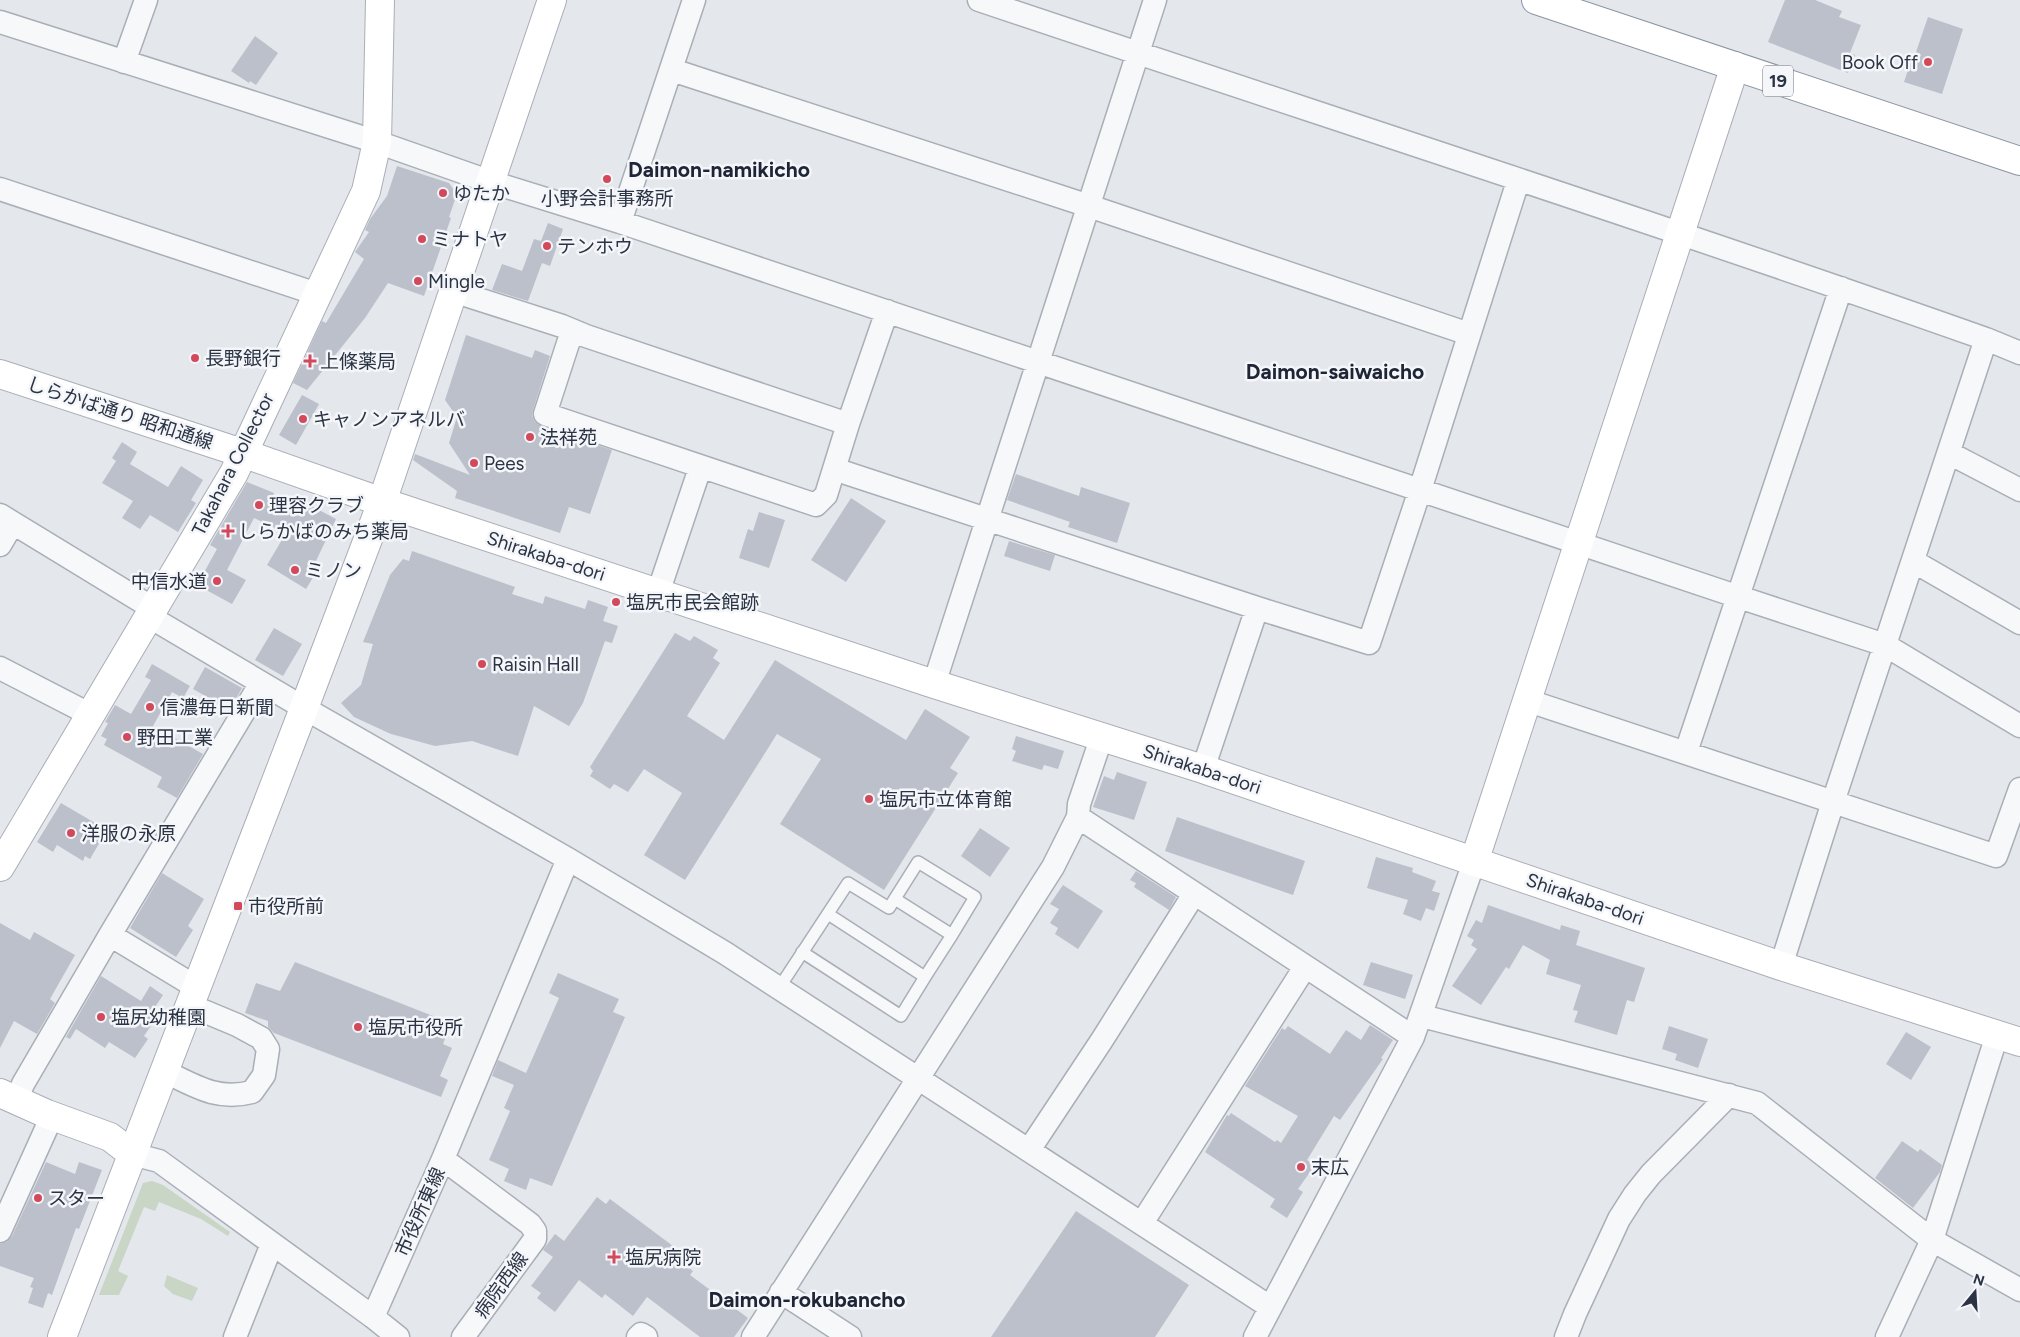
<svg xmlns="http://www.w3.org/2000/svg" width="2020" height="1337" font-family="Figtree,'Noto Sans JP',sans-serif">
  <rect width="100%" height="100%" fill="#e4e7ec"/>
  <!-- green -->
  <path fill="#c9d6c5" d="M152 1181 163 1185 230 1232 228 1236 201 1219 159 1202 155 1211 144 1207 118 1271 128 1276 119 1295H99L143 1183Z
    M167 1275 198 1288 192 1301 173 1294 164 1286Z"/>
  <!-- building -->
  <path fill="#bbc0ca" d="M1785 0H1815L1842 11 1839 17 1861 25 1850 53 1855 55 1848 73 1768 42Z
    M1928 17 1963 29 1942 94 1904 82 1908 70 1902 68 1907 53 1915 55Z
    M255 36 278 53 256 85 250 81 249 83 231 71Z
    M397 166 449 183 457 194 449 217 451 218 424 296 388 283 365 318 307 390 293 383 322 321 326 323 364 259 355 252 369 232 365 230 370 219 387 196Z
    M548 223 563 229 550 266 542 263 528 301 492 290 502 264 522 271 534 239 541 241Z
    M466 335 532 358 535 350 550 356 533 410 532 416 535 422 541 426 612 450 590 514 569 507 560 533 455 498 457 491 413 460 415 454 470 475 449 443 457 417 445 400Z
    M302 395 319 404 296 445 279 435Z
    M122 442 137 452 130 464 168 487 181 466 203 480 191 500 196 503 178 532 150 515 140 529 122 518 133 501 102 483 116 461 112 458Z
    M1016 474 1079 496 1081 487 1130 503 1117 543 1068 527 1070 522 1007 500Z
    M247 482 274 493 271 500 300 515 306 503 336 519 315 563 320 566 306 589 267 565 286 533 254 518 227 570 246 580 232 604 197 585 217 549 210 545Z
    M851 498 886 521 846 582 811 560Z
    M759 512 785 520 769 568 739 558 748 529 753 531Z
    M1009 541 1055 555 1050 571 1004 556Z
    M412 551 515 587 512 594 543 604 545 596 585 609 588 600 608 607 603 621 618 626 612 643 605 641 583 703 569 726 534 706 518 756 472 741 435 746 391 734 354 717 341 703 361 685 373 644 363 642 390 575 403 559 409 561Z
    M274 628 302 644 283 676 255 660Z
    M675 633 690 641 694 636 718 650 713 658 720 663 687 716 724 740 775 660 906 740 925 709 970 737 950 768 958 773 884 890 780 824 821 759 777 734 685 880 644 855 682 793 644 769 628 792 614 784 610 789 590 776 593 771 590 767Z
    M152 664 190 686 183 698 172 692 153 726 203 754 177 798 157 787 162 777 104 745 107 739 101 736 108 723 105 722 115 705 131 714 151 680 145 677Z
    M205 667 242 688 230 710 193 689Z
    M1016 736 1064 751 1058 769 1044 765 1042 770 1012 761 1016 751 1012 749Z
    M1117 772 1147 782 1134 820 1093 807 1104 776 1114 780Z
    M61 803 107 830 90 859 85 856 83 861 57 845 53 852 37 842Z
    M1177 817 1305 861 1293 895 1165 851Z
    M980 828 1010 848 990 877 961 856Z
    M1376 857 1413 868 1412 872 1436 881 1432 891 1440 893 1434 911 1426 908 1421 921 1403 914 1408 900 1367 888Z
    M1136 871 1176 897 1169 910 1134 887 1136 883 1130 880Z
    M162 873 204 899 188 926 193 930 176 957 130 928Z
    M1063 885 1103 911 1078 949 1055 934 1058 928 1050 923 1059 909 1050 904Z
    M1488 905 1560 930 1561 925 1580 931 1576 945 1645 968 1634 1002 1627 1000 1617 1035 1574 1022 1578 1011 1573 1010 1581 985 1546 974 1550 960 1523 945 1509 969 1506 967 1481 1005 1452 986 1477 949 1471 945 1474 940 1467 936 1476 920 1482 923Z
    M0 923 30 940 34 932 75 955 50 999 55 1003 37 1034 14 1021 0 1048Z
    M295 962 451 1023 443 1044 452 1048 440 1076 448 1080 441 1097 274 1033 268 1027V1021L245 1013 256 983 280 991Z
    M1371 962 1413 975 1405 999 1363 985Z
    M558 973 619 999 613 1012 625 1017 552 1186 530 1178 526 1190 504 1181 509 1169 489 1160 510 1111 504 1108 514 1085 492 1076 498 1060 526 1073 559 998 549 993Z
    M101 976 141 1001 150 986 163 995 153 1010 159 1014 144 1036 148 1039 135 1058 109 1042 105 1048 76 1029 70 1039 66 1037Z
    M1370 1025 1393 1040 1381 1058 1383 1059 1340 1120 1334 1116 1307 1160 1315 1165 1298 1189 1303 1192 1287 1218 1270 1207 1275 1199 1205 1152 1227 1115 1229 1116 1231 1113 1275 1142 1277 1140 1281 1143 1298 1116 1245 1086 1282 1028 1285 1030 1288 1026 1330 1054 1346 1030 1361 1040Z
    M1669 1026 1708 1039 1698 1068 1675 1060 1677 1054 1662 1049Z
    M1906 1032 1931 1047 1911 1080 1886 1064Z
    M1902 1141 1918 1152 1920 1149 1942 1165 1940 1172 1913 1208 1875 1178Z
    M46 1162 75 1174 79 1162 102 1170 79 1229 76 1228 52 1295 48 1293 43 1308 28 1303 33 1288 30 1287 34 1278 0 1266V1244L7 1242 12 1236Z
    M597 1197 606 1204 610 1199 681 1252 676 1258 693 1271 690 1275 748 1318 734 1337H700L647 1297 633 1316 605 1294 602 1298 579 1280 555 1312 537 1298 541 1293 531 1286 553 1257 543 1250 555 1234 564 1241Z
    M1076 1211 1189 1285 1155 1337H991Z"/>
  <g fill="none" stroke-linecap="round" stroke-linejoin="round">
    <!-- lane casing -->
    <g stroke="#a9aeb7" stroke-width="14">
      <path id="lane" d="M828 914 925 977 952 935
        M802 952 901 1016 925 977
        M779 988 848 883 889 908 918 862 975 897 952 935 895 899"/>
    </g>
    <!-- street casing -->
    <g stroke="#a9aeb7" stroke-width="25">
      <path id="street" d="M979 0C1315 113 1652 221 1986 339L1833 802 1781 966
        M0 22 377 142 491 182 620 222 1739 597 1885 645 2020 726
        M124 62 146 0
        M672 70 1089 206 1469 334
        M0 189 317 294
        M620 222 694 0
        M453 291 562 326 586 336 848 424
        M572 331 545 414 816 505 826 495 848 424 887 311
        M1986 339 2020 353
        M1949 453 2020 490
        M834 469 1257 608 1369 643 1420 490 1518 181
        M0 515 154 609
        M0 545 13 523
        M1913 561 2020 623
        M658 593 700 468
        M150 617 304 708 568 859 725 953 1270 1307
        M0 668 91 715
        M934 684 1155 0
        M1526 700 1996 856 2020 789
        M1686 752 1841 288
        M1203 769 1257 608
        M1078 817 1413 1037
        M110 935 196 987
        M1422 1016 1757 1103 1932 1240 2020 1290
        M164 1071C195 1086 217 1101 252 1092L264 1075 268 1049 261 1038 237 1025 189 1005
        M17 1099 23 1084 110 935 255 693
        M1029 1150 1102 1040 1194 894
        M132 1154 159 1161 373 1317 398 1337
        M443 1159 568 859
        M1142 1223 1305 967
        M0 1231 47 1127
        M781 1292 850 1337
        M373 1317 443 1159 530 1224 535 1231V1239L463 1337
        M235 1337 272 1244
        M638 1337 641 1334 646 1337
        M753 1337 1053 867 1078 817 1079 804 1102 736
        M1255 1337 1413 1037 1474 862
        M1566 1337 1575 1314 1619 1219 1635 1194 1651 1174 1729 1095
        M1887 1337 1932 1240 1997 1035"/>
    </g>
    <!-- secondary casing -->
    <g stroke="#a9aeb7" stroke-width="30">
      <path id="secondary" d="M0 374 242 453 382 502 934 684 1203 769 1781 966 2020 1042
        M1474 862 1735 66
        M0 867 234 473 366 191 377 142 380 0
        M0 1093 47 1114 110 1137 132 1154
        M62 1337 298 724 382 502 552 0"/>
    </g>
    <!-- highway casing -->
    <g stroke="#8b94a3" stroke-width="30">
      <path id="highway" d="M1536 0 2020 161"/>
    </g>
    <!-- lane -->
    <use href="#lane" stroke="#f7f8fa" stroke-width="11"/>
    <!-- street -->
    <use href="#street" stroke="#f7f8fa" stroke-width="22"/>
    <!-- secondary -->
    <use href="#secondary" stroke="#fff" stroke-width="28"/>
    <!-- highway -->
    <use href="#highway" stroke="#fff" stroke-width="28"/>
  </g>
  <!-- markers -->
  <g fill="#d1495b" stroke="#f4f6f9" stroke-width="2">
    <circle cx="1928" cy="62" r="5"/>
    <circle cx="607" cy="179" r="5"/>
    <circle cx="443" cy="193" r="5"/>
    <circle cx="422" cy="239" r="5"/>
    <circle cx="547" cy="246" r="5"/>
    <circle cx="418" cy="281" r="5"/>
    <circle cx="195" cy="358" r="5"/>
    <path d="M307.5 353.5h5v5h5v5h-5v5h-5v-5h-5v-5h5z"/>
    <circle cx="303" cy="419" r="5"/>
    <circle cx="530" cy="437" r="5"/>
    <circle cx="474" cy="463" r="5"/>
    <circle cx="259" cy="505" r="5"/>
    <path d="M225.5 523.5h5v5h5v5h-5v5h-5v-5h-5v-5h5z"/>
    <circle cx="295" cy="570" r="5"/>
    <circle cx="217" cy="581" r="5"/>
    <circle cx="616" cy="602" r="5"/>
    <circle cx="482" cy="664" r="5"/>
    <circle cx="150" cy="707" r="5"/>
    <circle cx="127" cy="737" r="5"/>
    <circle cx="869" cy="799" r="5"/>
    <circle cx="71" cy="833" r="5"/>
    <rect x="233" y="901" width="10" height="10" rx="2.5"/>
    <circle cx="101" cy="1017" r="5"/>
    <circle cx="358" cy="1027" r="5"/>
    <circle cx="1301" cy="1167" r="5"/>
    <circle cx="38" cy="1198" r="5"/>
    <path d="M611.5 1249.5h5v5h5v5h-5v5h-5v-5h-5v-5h5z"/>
  </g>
  <g text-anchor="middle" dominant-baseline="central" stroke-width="5" stroke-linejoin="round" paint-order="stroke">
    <!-- shield labels -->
    <rect fill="#f4f6f9" stroke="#676e7b" stroke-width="1" x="1763" y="65.5" width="30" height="31" rx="4"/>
    <g font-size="18" font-weight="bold" fill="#2b3445">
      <text x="1778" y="81">19</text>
    </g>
    <!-- poi labels -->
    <g font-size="19" fill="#2b3445" stroke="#f4f6f9" text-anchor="start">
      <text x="1918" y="62" text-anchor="end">Book Off</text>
      <text x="453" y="193">ゆたか</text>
      <text x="607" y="198" text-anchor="middle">小野会計事務所</text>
      <text x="432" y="239">ミナトヤ</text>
      <text x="557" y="246">テンホウ</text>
      <text x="428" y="281">Mingle</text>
      <text x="205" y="358">長野銀行</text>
      <text x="320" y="361">上條薬局</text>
      <text x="313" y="419">キャノンアネルバ</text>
      <text x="540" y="437">法祥苑</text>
      <text x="484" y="463">Pees</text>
      <text x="269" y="505">理容クラブ</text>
      <text x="238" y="531">しらかばのみち薬局</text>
      <text x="305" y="570">ミノン</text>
      <text x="207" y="581" text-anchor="end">中信水道</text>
      <text x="626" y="602">塩尻市民会館跡</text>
      <text x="492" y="664">Raisin Hall</text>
      <text x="160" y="707">信濃毎日新聞</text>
      <text x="137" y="737">野田工業</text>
      <text x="879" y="799">塩尻市立体育館</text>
      <text x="81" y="833">洋服の永原</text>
      <text x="248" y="906">市役所前</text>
      <text x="111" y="1017">塩尻幼稚園</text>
      <text x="368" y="1027">塩尻市役所</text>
      <text x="1311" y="1167">末広</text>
      <text x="48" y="1198">スター</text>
      <text x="625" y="1257">塩尻病院</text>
    </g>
    <!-- street labels -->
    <g font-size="19" fill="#2b3445" stroke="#f4f6f9">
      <text transform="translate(120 413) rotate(18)">しらかば通り 昭和通線</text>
      <text transform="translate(233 464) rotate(-63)">Takahara Collector</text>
      <text transform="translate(546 556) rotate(18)">Shirakaba-dori</text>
      <text transform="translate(1202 769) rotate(18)">Shirakaba-dori</text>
      <text transform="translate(1585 899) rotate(19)">Shirakaba-dori</text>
      <text transform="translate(420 1212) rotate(-66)">市役所東線</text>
      <text transform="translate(501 1285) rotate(-54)">病院西線</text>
    </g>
    <!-- quarter labels -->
    <g font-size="21" font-weight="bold" fill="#1d2536" stroke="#f4f6f9">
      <text x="719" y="169">Daimon-namikicho</text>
      <text x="1335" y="371">Daimon-saiwaicho</text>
      <text x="807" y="1299">Daimon-rokubancho</text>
    </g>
  </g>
  <!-- north arrow -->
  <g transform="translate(1975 1292) rotate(18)" stroke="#f4f6f9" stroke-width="4" paint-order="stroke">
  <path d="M0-4L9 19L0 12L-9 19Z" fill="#2b3445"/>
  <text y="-8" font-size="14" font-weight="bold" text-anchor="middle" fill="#2b3445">N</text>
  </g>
</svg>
